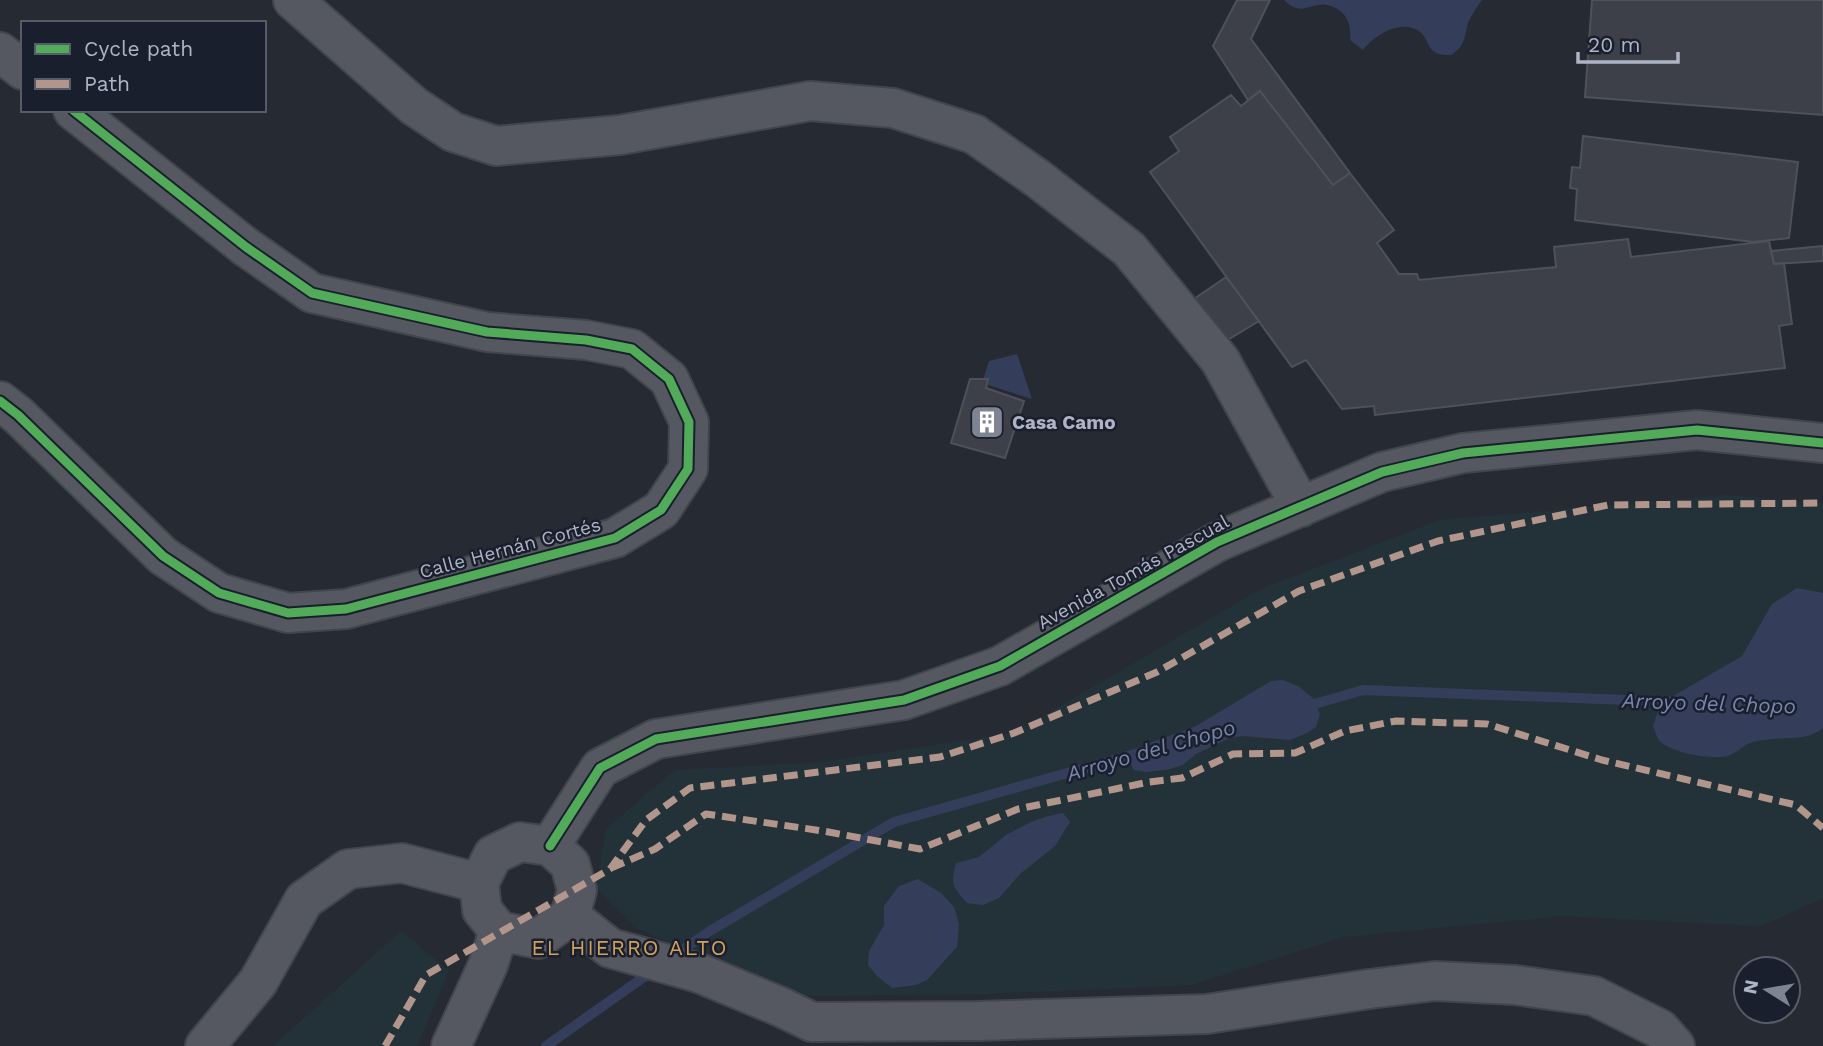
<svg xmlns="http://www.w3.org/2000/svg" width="1823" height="1046" font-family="'Work Sans',sans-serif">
  <rect width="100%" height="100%" fill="#262a33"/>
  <!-- green -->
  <path fill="#233238" d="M1726 495 1823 503V898L1762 926 1563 916 1344 937 1191 985 985 994 806 996 723 965 638 929 596 888 606 829 675 770 822 762 1014 733 1261 589 1440 520Z
    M401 931 449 971 417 1046H273Z"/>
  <!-- water -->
  <path fill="#343e5b" d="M1284 0H1482C1476 7 1472 15 1468 23 1465 34 1465 45 1455 52 1451 56 1451 55 1445 55 1424 54 1431 35 1415 29 1397 21 1374 36 1363 50L1350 40C1352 24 1346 9 1327 5 1310 2 1302 18 1284 0Z
    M1017 354 1032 399 982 383 989 361Z
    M1797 588 1823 593V728C1806 742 1786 736 1766 740 1761 740 1755 741 1750 743 1742 746 1736 754 1727 756 1713 760 1670 753 1660 741 1657 738 1655 731 1653 726L1659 708 1675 695 1742 656 1772 604Z
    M1283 680 1298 686 1314 699 1320 714 1316 727 1307 733 1290 740 1243 736 1230 738 1196 754 1183 765 1166 770 1145 772 1134 770 1130 763 1131 753 1139 747 1196 726 1271 681Z
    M1063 813 1070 822 1055 846 1020 874 999 898 983 905 967 903C953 887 950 885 956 863L979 857 1006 835 1031 822 1048 816Z
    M918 879 941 893 954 907 959 924 957 947 927 980 916 985 892 988 877 976 868 965 869 951 884 925V906L899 886Z"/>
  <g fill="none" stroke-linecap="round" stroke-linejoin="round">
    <!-- stream -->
    <path stroke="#343e5b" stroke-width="10" d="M1304 707 1363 690 1679 702
      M675 955 710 931 894 822 1142 752
      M546 1046 654 970"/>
  </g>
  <!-- building -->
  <path fill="#3e4049" stroke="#4e515b" stroke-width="2" d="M1237 0H1270L1251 39 1350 173 1333 185 1260 91 1248 100 1213 46Z
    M1592 0H1823V115L1585 97Z
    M1260 91 1333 185 1350 173 1394 230 1377 243 1399 274H1417L1419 280 1556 267 1554 247 1628 239 1631 257 1769 241 1774 264 1784 263 1792 324 1779 326 1785 368 1375 415 1374 406 1342 409 1306 360 1292 367 1150 172 1179 151 1170 137 1231 95 1241 106Z
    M1583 136 1798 162 1789 238 1753 242 1575 220 1577 189 1570 188 1572 167 1580 168Z
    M1823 246V261L1774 264 1771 251Z
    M1226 277 1259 321 1221 344 1191 301Z
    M970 379H988L986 388 1024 401 1005 458 951 443Z"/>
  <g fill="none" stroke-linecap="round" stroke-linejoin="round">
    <!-- minor casing -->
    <g stroke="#42454c" stroke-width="42">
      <path id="minor" d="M293 0 414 106 453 132 496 146 620 135 810 101 893 108 974 134 1037 178 1129 249 1220 360 1301 507
        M0 52 23 70
        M0 401 18 415 163 556 219 593 288 613 346 609 615 538 661 510 688 469 689 422 669 379 632 349 586 340 487 332 312 293 246 247 73 110
        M520 842 550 846 570 864 577 890 570 916 538 939 499 931 482 910 479 883 493 855Z
        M550 846 600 768 656 739 904 700 1000 666 1217 542 1382 472 1463 453 1697 430 1823 443
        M570 916 610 948 699 973 781 1007 812 1022 978 1021 1207 1014 1369 989 1435 981 1515 985 1594 996 1660 1029 1675 1046
        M205 1046 258 982 304 900 348 869 402 863 479 883
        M451 1046 488 965 499 931"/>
    </g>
    <!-- minor -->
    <use href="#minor" stroke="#565861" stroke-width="38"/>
    <!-- quiet -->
    <path stroke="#b2968c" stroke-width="7" stroke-dasharray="14 7" stroke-linecap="butt" d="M611 868 655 849 706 814 823 831 920 849 1018 809 1149 782 1182 778 1233 754 1295 753 1345 731 1396 721 1487 724 1602 760 1796 805 1823 828
      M385 1046 426 975 610 869 646 820 690 788 940 757 1014 733 1157 672 1299 591 1438 541 1608 505 1823 503"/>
    <!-- cycleway casing -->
    <g stroke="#1a1f2d" stroke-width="13">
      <path id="cycleway" d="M0 401 18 415 163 556 219 593 288 613 346 609 615 538 661 510 688 469 689 422 669 379 632 349 586 340 487 332 312 293 246 247 73 110
        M550 846 600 768 656 739 904 700 1000 666 1217 542 1382 472 1463 453 1697 430 1823 443"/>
    </g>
    <!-- cycleway -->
    <use href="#cycleway" stroke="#51ab58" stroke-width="9"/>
  </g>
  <!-- icons -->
  <defs>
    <g id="building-square" transform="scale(1.75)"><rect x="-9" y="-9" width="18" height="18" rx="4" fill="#7f8492" stroke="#1a1f2d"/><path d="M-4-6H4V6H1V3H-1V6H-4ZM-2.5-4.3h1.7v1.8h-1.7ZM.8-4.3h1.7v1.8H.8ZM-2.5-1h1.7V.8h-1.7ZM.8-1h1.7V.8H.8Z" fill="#fff"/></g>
  </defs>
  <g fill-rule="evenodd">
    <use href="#building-square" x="987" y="422"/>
  </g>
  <g text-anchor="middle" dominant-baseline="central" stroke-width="5" stroke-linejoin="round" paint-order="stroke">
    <!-- poi labels -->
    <g font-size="19" font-weight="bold" fill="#afb4c5" stroke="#1a1f2d" text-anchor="start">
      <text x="1012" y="422">Casa Camo</text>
    </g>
    <!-- street labels -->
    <g font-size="19" fill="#afb4c5" stroke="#1a1f2d">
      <text transform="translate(510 548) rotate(-15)">Calle Hernán Cortés</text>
      <text transform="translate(1133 572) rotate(-29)">Avenida Tomás Pascual</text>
    </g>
    <!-- water labels -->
    <g font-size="21" font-style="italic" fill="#7786ac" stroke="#1a1f2d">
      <text transform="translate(1709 703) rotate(2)">Arroyo del Chopo</text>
      <text transform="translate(1151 750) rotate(-16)">Arroyo del Chopo</text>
    </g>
    <!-- neighbourhood labels -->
    <g font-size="21" letter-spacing="2" fill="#d1a25d" stroke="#1a1f2d">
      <text x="630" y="947">EL HIERRO ALTO</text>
    </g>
  </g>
  <!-- legend -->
  <rect x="21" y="21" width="245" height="91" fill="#1a1f2d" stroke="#565b6a" stroke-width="2"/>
  <rect x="35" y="44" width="35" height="10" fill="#51ab58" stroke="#565b6a" stroke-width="2"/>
  <text x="84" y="56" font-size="21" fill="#afb4c5">Cycle path</text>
  <rect x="35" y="79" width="35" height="10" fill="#b2968c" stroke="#565b6a" stroke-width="2"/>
  <text x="84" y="91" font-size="21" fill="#afb4c5">Path</text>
  <!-- north arrow -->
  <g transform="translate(1767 990) rotate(281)"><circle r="33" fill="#1a1f2d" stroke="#565b6a" stroke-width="2"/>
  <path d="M0-5L12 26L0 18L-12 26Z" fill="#7f8492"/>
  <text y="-10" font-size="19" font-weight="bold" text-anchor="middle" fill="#afb4c5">N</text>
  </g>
  <!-- scale -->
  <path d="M1578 52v10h100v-10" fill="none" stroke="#afb4c5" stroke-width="3.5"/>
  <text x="1588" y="52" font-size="21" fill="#afb4c5" stroke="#1a1f2d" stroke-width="5" paint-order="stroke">20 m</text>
</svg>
